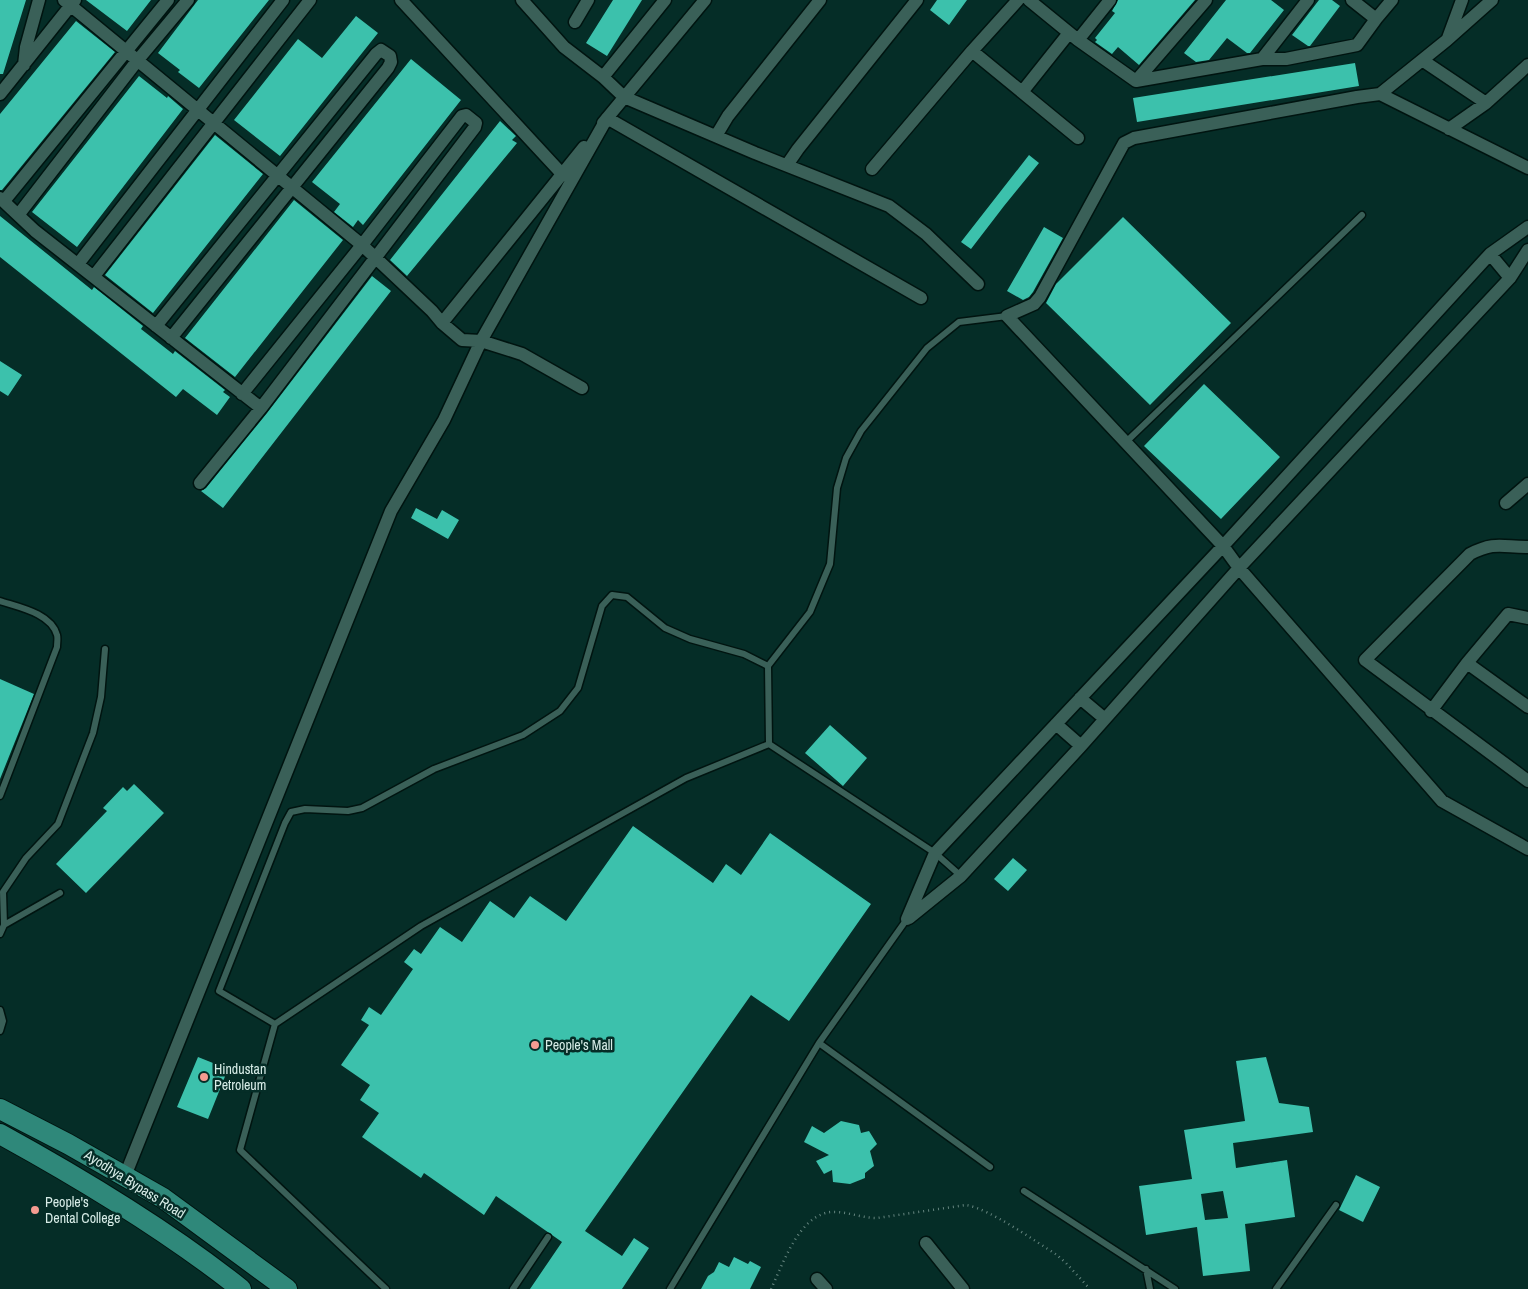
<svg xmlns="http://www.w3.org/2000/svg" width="1528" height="1289" font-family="'Archivo Narrow',sans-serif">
  <rect width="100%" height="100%" fill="#052d27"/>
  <!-- building -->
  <path fill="#3cc1ac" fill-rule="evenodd" d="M0 0H26L3 74H0Z
    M86 0H151L127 31Z
    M198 0H269L199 88 178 72 180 70 158 53Z
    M613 0H642L607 56 586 43Z
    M937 0H967L949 25 930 10Z
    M1118 0H1195L1139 65 1118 47 1112 54 1095 42 1097 40 1095 38 1115 13 1112 11Z
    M1226 0H1271L1284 10 1250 53H1247L1227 38 1209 60 1196 62 1184 53Z
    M1319 0H1332L1340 6 1310 46H1308L1292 35Z
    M356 16 378 33 280 156 234 120 298 39 322 58Z
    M76 21 115 52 2 190H0V114Z
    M411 59 461 100 363 225 358 220 353 227 334 212 340 204 312 182Z
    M1355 63 1359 86 1137 122 1133 98Z
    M139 76 167 98 168 96 183 109 77 247 32 212Z
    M500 121 516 136 512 140 517 143 407 276 390 260Z
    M215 135 263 174 153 313 105 275Z
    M1029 155 1039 163 1004 206 971 249 961 242Z
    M294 200 343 240 235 377 185 338Z
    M0 216 92 290 94 287 143 326 141 329 173 354 175 351 225 390 223 392 230 397 217 415 183 389 176 397 0 257Z
    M1123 217 1231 323 1150 405 1046 303 1056 284Z
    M1044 227 1063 238 1033 292 1029 297 1023 300 1007 291Z
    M372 276 391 291 223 508 201 491 206 488 267 413Z
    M0 361 22 375 8 396 0 391Z
    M1204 384 1280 457 1221 519 1144 446Z
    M416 508 437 519 442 510 459 520 448 539 411 518Z
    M0 679 34 694 0 779Z
    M830 725 867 758 843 786 805 753Z
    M134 784 164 813 86 893 56 864 107 811 103 808 123 787 127 791Z
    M633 826 713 883 726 864 741 875 770 833 871 904 789 1021 751 995 585 1231 622 1256 634 1238 649 1248 622 1289H530L562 1242 496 1196 484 1215 424 1173 421 1178 362 1137 379 1113 360 1100 370 1085 341 1065 369 1025 361 1020 369 1007 381 1015 413 969 404 962 414 949 421 954 440 927 462 942 490 901 514 918 530 896 566 921Z
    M1013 858 1027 870 1008 891 994 879Z
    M198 1057 228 1069 208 1119 177 1107Z
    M1266 1057 1279 1103 1309 1107 1313 1132 1233 1143 1236 1168 1287 1160 1295 1217 1245 1224 1250 1271 1203 1276 1197 1227 1146 1235 1139 1186 1192 1179 1184 1130 1245 1121 1236 1061ZM1223 1191 1228 1218 1205 1220 1201 1194Z
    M841 1121 859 1125 861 1133 869 1131 877 1144 870 1151 874 1166 865 1173V1178L850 1184 833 1182 832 1170 824 1174 816 1161 829 1155 804 1142 812 1126 824 1133Z
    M1356 1175 1380 1187 1363 1222 1339 1210Z
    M734 1257 748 1264 750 1261 761 1267 750 1289H701L708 1276 714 1272 719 1262 729 1267Z"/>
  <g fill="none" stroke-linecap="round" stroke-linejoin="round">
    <!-- lane casing -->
    <g stroke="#001410" stroke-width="9">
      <path id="lane" d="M1126 442 1362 215
        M0 601C18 607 51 613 57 635 58 638 57 643 57 647L0 796
        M768 666 810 612 830 564 837 488 846 458 861 431 927 348 959 322 1007 316
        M4 925 60 893
        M0 934 4 925 3 892 26 858 58 824 93 733 101 697 105 649
        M0 1010 3 1021 0 1031
        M275 1024 219 991 285 823 291 812 305 809 348 811 362 808 434 769 523 735 560 711 578 688 602 606 612 595 627 597 665 628 690 639 744 654 768 666 769 744
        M819 1043 990 1167
        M1024 1191 1175 1289
        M1146 1269 1150 1289
        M386 1289 240 1150 275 1024 421 926 686 778 769 744 935 853 961 876
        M513 1289 548 1237
        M670 1289 819 1043 907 919
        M1276 1289 1336 1205"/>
    </g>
    <!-- street casing -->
    <g stroke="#001410" stroke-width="15">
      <path id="street" d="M64 0 362 245 432 311 442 323 462 340 481 341 522 354 582 388
        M401 0 562 174
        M522 0 564 47 603 77 624 97 755 153 889 206 926 234 978 284
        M1029 0 1078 40 1136 81 1262 59H1286L1357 45 1376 19 1352 0
        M1492 0 1447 40 1380 94 1357 97 1134 138 1124 143 1040 297 1034 304 1007 316 1223 546 1239 568 1442 801 1528 849
        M1376 19 1392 0
        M575 22 588 0
        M1448 38 1462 0
        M1078 40 1110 0
        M972 51 1078 138
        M1262 59 1308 0
        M1422 60 1486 103
        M24 65 26 47 39 0
        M603 77 665 0
        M1136 81 1206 0
        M1022 92 1069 33
        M0 94 75 0
        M1380 94 1528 168
        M603 123 705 0
        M1449 129 1486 103 1528 65
        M716 136 728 116 820 0
        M787 165 798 149 917 0
        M872 169 972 51 1018 0
        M0 198 35 231 261 408
        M4 201 168 0
        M19 214 137 61 188 0
        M1490 254 1510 278
        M78 264 283 0
        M94 276 310 0
        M442 323 584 147
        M156 326 376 54 381 50 390 56 391 62 388 68 171 338
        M200 483 261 408 475 127 476 123 466 115 462 116 362 245 242 394
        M1506 503 1528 484
        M1528 547C1502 547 1495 541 1470 554L1365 660 1528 781
        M1528 618 1508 614 1467 663 1528 707
        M1080 698 1105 719
        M1431 711 1467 663
        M1056 724 1081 746
        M909 918 961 876 1081 746 1239 568 1510 278 1528 250
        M907 919 935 853 1223 546 1490 254 1528 227
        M125 1176 391 511 444 420 481 341 607 118 921 298
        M926 1243 963 1289
        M817 1279 826 1289"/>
    </g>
    <!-- primary casing -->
    <g stroke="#001410" stroke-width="22">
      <path id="primary" d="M0 1109 68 1144 163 1198 287 1289
        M0 1134C82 1179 168 1231 241 1289"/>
    </g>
    <!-- path -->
    <path stroke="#65857f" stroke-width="2.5" stroke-dasharray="1 4" stroke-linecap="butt" d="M771 1289C783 1264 799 1215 831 1212 846 1211 861 1218 877 1218L966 1205C990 1209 1035 1241 1057 1255L1066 1263 1090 1289"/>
    <!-- lane -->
    <use href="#lane" stroke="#3a6058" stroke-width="6"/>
    <!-- street -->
    <use href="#street" stroke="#3a6058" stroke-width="12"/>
    <!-- primary -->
    <use href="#primary" stroke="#2f887a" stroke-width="20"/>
  </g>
  <!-- markers -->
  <g fill="#f59c91" stroke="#052d27" stroke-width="2">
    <circle cx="535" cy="1045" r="5"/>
    <circle cx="204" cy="1077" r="5"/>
    <circle cx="35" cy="1210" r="5"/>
  </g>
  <g text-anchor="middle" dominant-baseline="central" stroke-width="5" stroke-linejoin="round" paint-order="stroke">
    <!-- poi labels -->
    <g font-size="14" fill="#d7ece7" stroke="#052d27" text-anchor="start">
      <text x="545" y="1045">People's Mall</text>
      <text x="214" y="1069">Hindustan<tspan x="214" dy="16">Petroleum</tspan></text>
      <text x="45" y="1202">People's<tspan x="45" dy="16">Dental College</tspan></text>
    </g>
    <!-- street labels -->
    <g font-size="14" fill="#d7ece7" stroke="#052d27">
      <text transform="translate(135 1184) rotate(32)">Ayodhya Bypass Road</text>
    </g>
  </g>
</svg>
